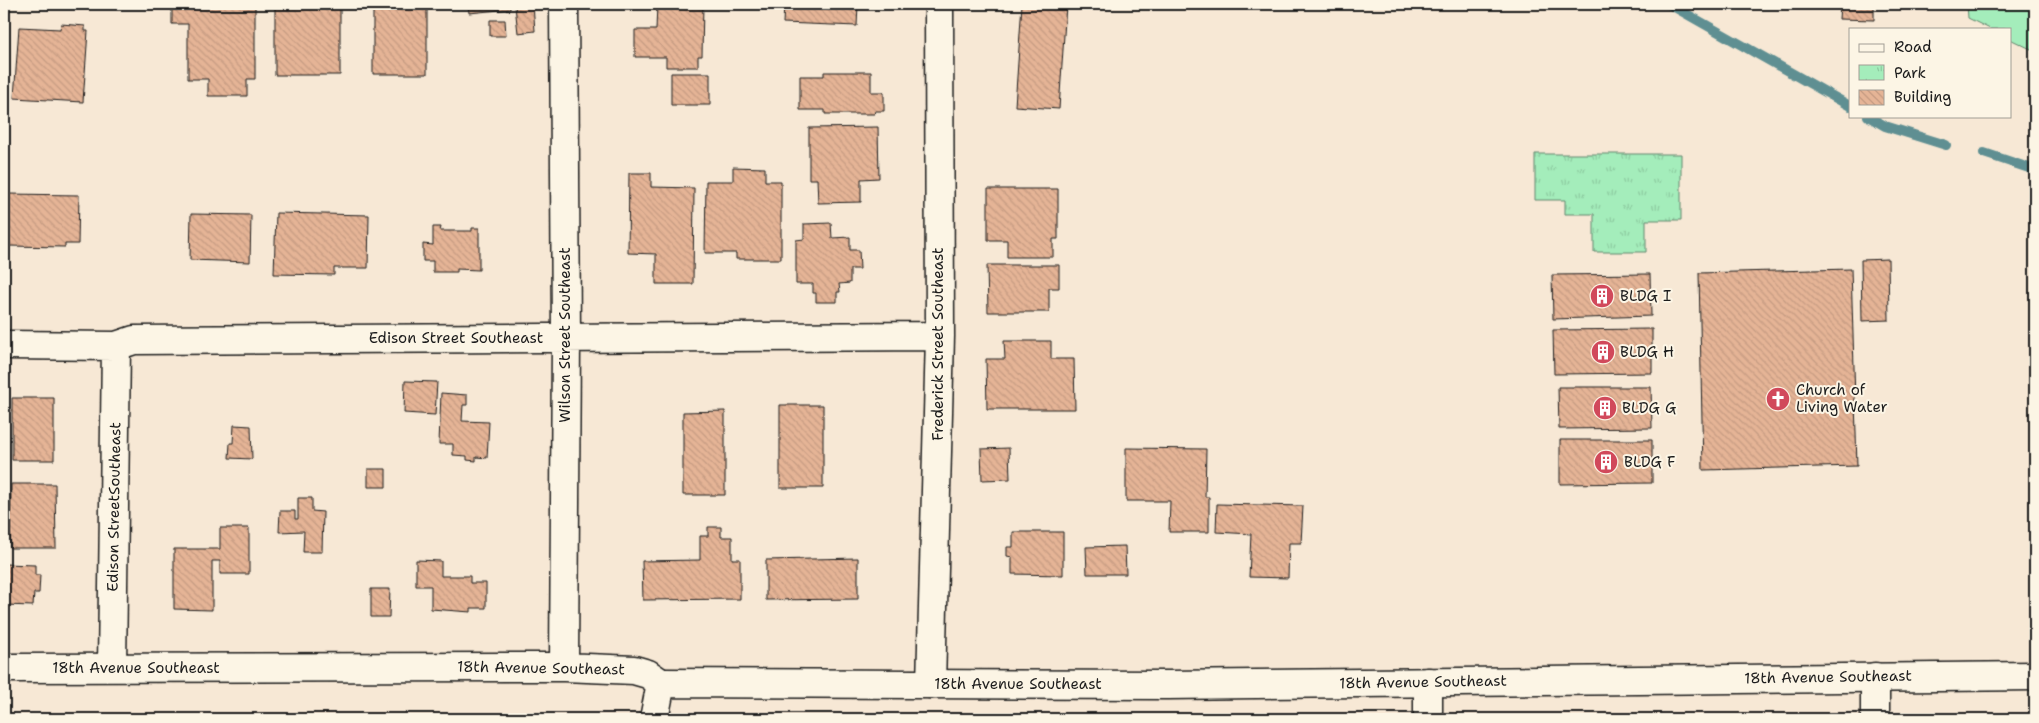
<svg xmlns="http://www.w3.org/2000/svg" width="2039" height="723" font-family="'Shantell Sans',sans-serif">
  <defs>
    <pattern id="park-tufts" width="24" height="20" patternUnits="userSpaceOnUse" patternTransform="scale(1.25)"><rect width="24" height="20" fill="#a4edbb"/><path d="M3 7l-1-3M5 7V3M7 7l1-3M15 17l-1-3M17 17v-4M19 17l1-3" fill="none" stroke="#8dcba0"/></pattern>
    <pattern id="building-back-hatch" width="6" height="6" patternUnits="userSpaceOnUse" patternTransform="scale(1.25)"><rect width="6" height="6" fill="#e5b496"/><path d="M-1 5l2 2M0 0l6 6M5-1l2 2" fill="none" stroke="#c49a81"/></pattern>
  </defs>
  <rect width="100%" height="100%" fill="#f7e8d5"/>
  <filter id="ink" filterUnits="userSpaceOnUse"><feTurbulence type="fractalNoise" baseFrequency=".02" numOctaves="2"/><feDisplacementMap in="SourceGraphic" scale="10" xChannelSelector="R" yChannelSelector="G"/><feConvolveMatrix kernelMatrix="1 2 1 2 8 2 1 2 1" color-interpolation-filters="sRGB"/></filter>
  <g filter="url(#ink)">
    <!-- grass -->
    <path fill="#a4edbb" stroke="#60846c" d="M1967 4H2035V51L2010 39V29H1990L1968 18Z"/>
    <!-- park -->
    <path fill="url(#park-tufts)" stroke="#60846c" d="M1535 154H1681V220H1646V252H1594V214H1565V200H1535Z"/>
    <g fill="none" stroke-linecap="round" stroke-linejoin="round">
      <!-- stream -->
      <path stroke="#5f8f92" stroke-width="10" d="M1669 4 1850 106
        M1868 116 1885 126 1946 145
        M1984 153 2035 170"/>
    </g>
    <!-- building -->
    <path fill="url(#building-back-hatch)" stroke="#1c1c1c" d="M172 4H255V79H247V96H208V79H188V24H172Z
      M275 4H340V75H275Z
      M373 4H427V74H373Z
      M468 4H510V9L469 13Z
      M533 4 535 31 518 33 515 6Z
      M657 4H703L702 56H698V67H666V57H635V30H656Z
      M784 4H858L857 26 783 23Z
      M1022 4 1066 5 1059 109 1015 106Z
      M1836 4H1877V6L1874 5V20L1839 19 1840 4Z
      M490 20H505L506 36H490Z
      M61 24 85 26V31H88L83 102 14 98 19 27 60 29Z
      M824 72H871V92H884V111H875L874 114H825V110H800V76H824Z
      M671 73H710V105H671Z
      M878 127 879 178 861 179V202L818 203 817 179H809V128Z
      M733 167 765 168V181H781V259H736V253H705L706 181H733Z
      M629 173H651V187L694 188 693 284H656V254L628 253Z
      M988 189H1058V239H1053V257H1007V240H988Z
      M8 194 79 195 78 244H65V247L8 246Z
      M276 213 369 215 368 268H334V275L274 274Z
      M191 214 251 215 250 262 190 260Z
      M831 223 832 238 850 237V250H859L860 269H850V283L839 284 840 292H837V302H816V293H813V284H796V240L804 239V224Z
      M433 227H441L440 231H472V228H479V270L457 269V272H433V261H423V244L433 245Z
      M1888 259 1889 320 1862 321 1861 260Z
      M987 265H1059V288H1049V312H988Z
      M1851 269 1857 466 1703 470 1699 273Z
      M1650 274 1651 316 1553 319 1552 275Z
      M1652 329V373L1554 374 1553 330Z
      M1004 341H1051V359H1074L1075 409H987L986 359H1005Z
      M405 381 437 382 435 415 404 413Z
      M1558 387H1651L1652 428 1559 429Z
      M441 393 467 395V405H463L462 421 489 422 487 458 476 457V461L467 460V456L453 455V444H439Z
      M12 398H54V460H12Z
      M780 405H823V488H780Z
      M725 411V495H683V412Z
      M234 425 251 426 252 459 229 458 230 443H233Z
      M1560 440H1652V483L1560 484Z
      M1009 448 1010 479 982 480 981 449Z
      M1126 448 1206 449 1205 497H1209V532H1169L1170 501H1126Z
      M368 469H386V487H368Z
      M11 484H55L56 548H10Z
      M298 498H312V511L323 512 322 552H303L304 531 279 532 280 511H295V519H298Z
      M1217 504 1303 506 1301 543H1289L1288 578 1249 577 1251 534 1216 532Z
      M708 527H721V537H732V559H740V599L643 600 642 561 700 560V536H708Z
      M220 528H249V574H220V561H212V610L174 609V549H220Z
      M1013 532H1063V575L1012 574V557L1007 556V547H1013Z
      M1125 546 1126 574H1087L1086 547Z
      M858 558V599L766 600V560Z
      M416 560 441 561V576H470V583H486V608H471V612L431 609V586H416Z
      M4 564 35 565V575H40L39 593H34L33 606 4 605Z
      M371 589H390L389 617H371Z"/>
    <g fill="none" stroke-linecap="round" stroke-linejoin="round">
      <!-- street casing -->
      <g stroke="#1c1c1c" stroke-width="31">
        <path id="street" d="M4 345 116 346 134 340 940 336
          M564 667 566 338 564 4
          M4 668 564 667 634 670 648 674 661 683
          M112 668 116 346
          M1428 682V719
          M931 684 940 336 939 4
          M1875 719V677"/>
      </g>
      <!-- secondary casing -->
      <g stroke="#1c1c1c" stroke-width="31">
        <path id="secondary" d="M654 719 661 683 1168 685 2035 676"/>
      </g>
      <!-- street -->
      <use href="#street" stroke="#fcf5e5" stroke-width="28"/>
      <!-- secondary -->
      <use href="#secondary" stroke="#fcf5e5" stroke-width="28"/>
    </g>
  </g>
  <!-- icons -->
  <defs>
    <g id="building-disc" transform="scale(1.25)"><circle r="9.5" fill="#d1495b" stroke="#fcf5e5"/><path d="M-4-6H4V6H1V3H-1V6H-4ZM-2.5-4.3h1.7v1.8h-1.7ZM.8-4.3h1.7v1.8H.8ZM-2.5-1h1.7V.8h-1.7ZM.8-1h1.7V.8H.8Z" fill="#fff"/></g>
    <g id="church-disc" transform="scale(1.25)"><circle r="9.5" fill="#d1495b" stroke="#fcf5e5"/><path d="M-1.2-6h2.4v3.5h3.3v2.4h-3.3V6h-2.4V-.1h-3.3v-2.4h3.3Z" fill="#fff"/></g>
  </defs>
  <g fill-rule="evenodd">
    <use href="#building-disc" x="1602" y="296"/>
    <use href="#building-disc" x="1603" y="352"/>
    <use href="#church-disc" x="1778" y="399"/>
    <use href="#building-disc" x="1605" y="408"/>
    <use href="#building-disc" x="1606" y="462"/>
  </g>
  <g text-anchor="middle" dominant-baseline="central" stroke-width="4" stroke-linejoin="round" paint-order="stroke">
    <!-- poi labels -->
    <g font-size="15" fill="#1c1c1c" stroke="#fcf5e5" text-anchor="start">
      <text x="1620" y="296">BLDG I</text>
      <text x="1620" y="352">BLDG H</text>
      <text x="1796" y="390">Church of<tspan x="1796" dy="17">Living Water</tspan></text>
      <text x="1622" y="408">BLDG G</text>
      <text x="1624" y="462">BLDG F</text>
    </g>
    <!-- street labels -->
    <g font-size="15" fill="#1c1c1c" stroke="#fcf5e5">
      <text transform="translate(565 335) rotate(-90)">Wilson Street Southeast</text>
      <text x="456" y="338">Edison Street Southeast</text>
      <text transform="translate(938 344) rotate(-90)">Frederick Street Southeast</text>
      <text transform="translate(114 507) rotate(-89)">Edison StreetSoutheast</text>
      <text x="136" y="668">18th Avenue Southeast</text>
      <text transform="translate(541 668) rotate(1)">18th Avenue Southeast</text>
      <text transform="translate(1828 677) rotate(-1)">18th Avenue Southeast</text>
      <text transform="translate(1423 682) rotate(-1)">18th Avenue Southeast</text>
      <text x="1018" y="684">18th Avenue Southeast</text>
    </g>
  </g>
  <!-- margin -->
  <rect width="2039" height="723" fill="none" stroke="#fcf5e5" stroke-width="20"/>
  <rect x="10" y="10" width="2019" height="703" fill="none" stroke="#1c1c1c" stroke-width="2" filter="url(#ink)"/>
  <!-- legend -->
  <rect x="1849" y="28" width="162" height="90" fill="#fcf5e5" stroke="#a29e95"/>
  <rect x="1859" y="44" width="25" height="8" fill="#fcf5e5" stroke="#a29e95"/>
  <text x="1894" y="52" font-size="15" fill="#1c1c1c">Road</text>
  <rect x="1859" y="65" width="25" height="15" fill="url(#park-tufts)" stroke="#a29e95"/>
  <text x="1894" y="78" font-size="15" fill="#1c1c1c">Park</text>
  <rect x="1859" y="90" width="25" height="15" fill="url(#building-back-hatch)" stroke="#a29e95"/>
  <text x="1894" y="102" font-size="15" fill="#1c1c1c">Building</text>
</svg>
